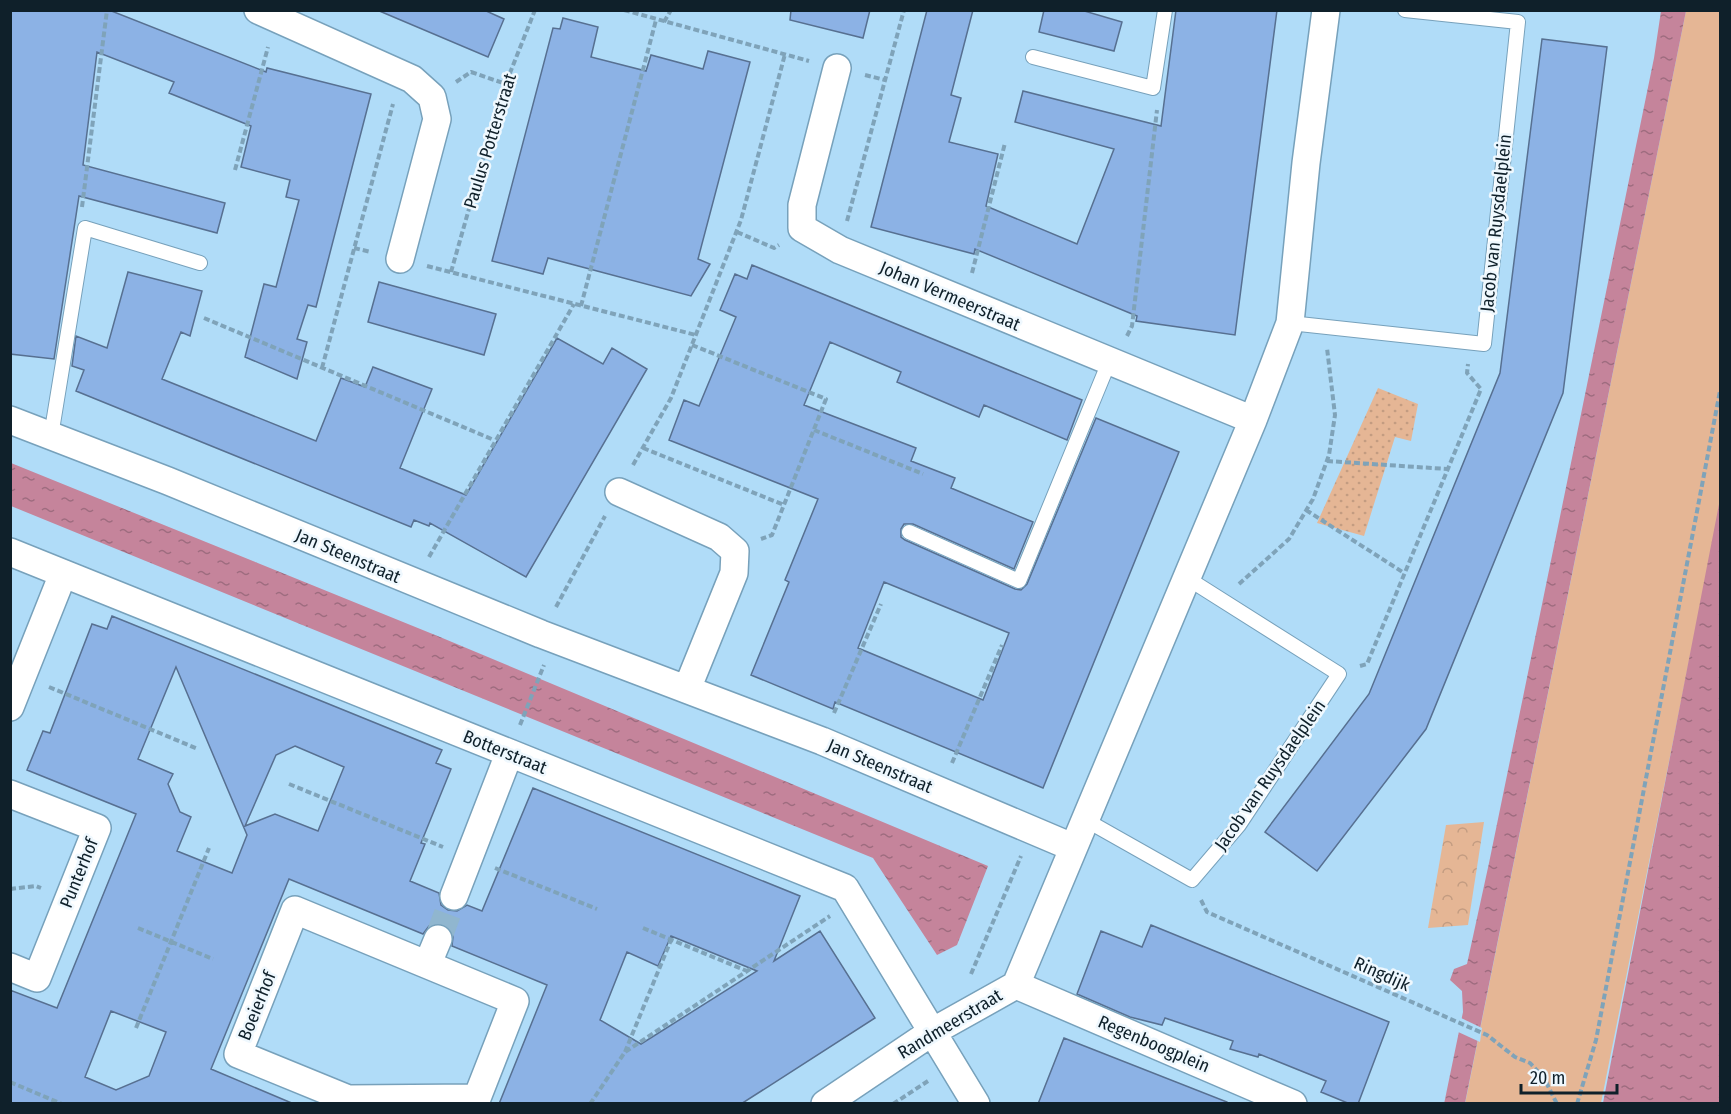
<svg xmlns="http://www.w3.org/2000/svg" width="1731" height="1114" font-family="'Fira Sans Condensed',sans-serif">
  <defs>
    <pattern id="forest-crowns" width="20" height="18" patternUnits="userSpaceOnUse" patternTransform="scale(1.5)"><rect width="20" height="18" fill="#e5b695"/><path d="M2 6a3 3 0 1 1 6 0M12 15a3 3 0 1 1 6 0" fill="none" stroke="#c39c81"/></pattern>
    <pattern id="park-dots" width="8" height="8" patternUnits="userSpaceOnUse" patternTransform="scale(1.5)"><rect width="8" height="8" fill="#e5b695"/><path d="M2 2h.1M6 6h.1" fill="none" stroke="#c39c81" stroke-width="1.8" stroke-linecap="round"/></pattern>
    <pattern id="water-ripples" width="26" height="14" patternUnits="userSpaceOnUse" patternTransform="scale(1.5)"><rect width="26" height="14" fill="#c5849b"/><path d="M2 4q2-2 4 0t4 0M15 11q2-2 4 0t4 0" fill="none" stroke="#9e6c7f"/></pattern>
  </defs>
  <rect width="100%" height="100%" fill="#b0dcf8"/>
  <!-- grass -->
  <path fill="#e5b695" d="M1686 11H1720V506L1601 1103 1465 1104Z"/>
  <!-- forest -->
  <path fill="url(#forest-crowns)" d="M1484 822 1468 925 1428 928 1446 825Z"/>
  <!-- park -->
  <path fill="url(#park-dots)" d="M1378 388 1418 404 1411 441 1395 437 1364 536 1317 523Z"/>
  <!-- water -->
  <path fill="url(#water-ripples)" d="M1661 11H1686L1465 1103 1444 1104 1463 1012 1462 991 1450 980 1454 969 1467 964 1489 863 1654 58Z
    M11 463 440 637 988 866 957 945 937 955 873 858 11 506Z
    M1720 499V1103H1603Z"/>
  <!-- pier -->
  <path fill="#b0dcf8" d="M1459 1017 1482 1028 1480 1042 1456 1031Z"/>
  <!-- building -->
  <path fill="#8cb2e5" stroke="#577091" stroke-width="1.5" fill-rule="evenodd" d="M10 10H109L266 72 267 68 371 94 316 307 308 305 297 339 307 342 297 379 245 357 264 284 276 287 299 200 286 197 290 180 241 167 251 126 169 93 174 82 97 52 83 165 225 203 217 233 79 196 54 359 10 354Z
    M377 10H484L504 19 488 57Z
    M791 10H870L863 38 790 20Z
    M927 10H973L951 95 961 98 949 142 998 154 986 206 1077 244 1114 149 1015 122 1023 91 1161 126 1176 10H1277L1235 335 1136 321 1137 316 975 249 974 254 871 227Z
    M1044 10H1081L1122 22 1114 51 1039 32Z
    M563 18 598 27 591 57 646 71 651 55 703 69 708 51 750 62 698 259 710 264 691 296 548 258 543 274 492 261 553 28 560 29Z
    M1542 39 1607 47 1563 393 1426 729 1317 871 1265 832 1369 694 1500 373Z
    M752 265 1082 400 1067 440 984 405 979 417 897 382 901 372 830 342 804 405 916 448 911 461 955 478 951 488 1033 522 1014 569 913 524H904L901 529V537L905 540 1015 589 1021 590 1027 584 1096 418 1179 452 1043 788 835 702 833 709 751 675 789 582 785 580 818 499 669 440 684 400 699 406 736 317 720 310 735 274 747 279ZM884 582 1009 633 983 700 858 648Z
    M128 272 202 291 190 336 181 332 162 379 316 441 341 378 365 387 373 367 432 389 400 468 466 495 557 338 603 364 612 348 647 369 526 577 430 523 429 526 414 520 411 527 76 391 84 370 72 366 76 336 107 348Z
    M379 282 496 314 484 355 368 322Z
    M112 616 442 750 436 763 451 769 421 843 425 844 410 881 439 893 441 905 448 910 457 911 467 905 482 911 533 788 800 896 774 961 820 931 875 1018 741 1104H499L547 985 452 946 453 936 445 925 429 926 423 934 289 879 211 1069 294 1104H10V990L57 1008 136 814 27 770 43 731 50 733 92 624 107 629ZM176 667 247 835 232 873 177 851 191 817 180 812 168 784 173 774 138 759ZM295 746 344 767 318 831 275 814 245 826 276 755ZM671 936 757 971 641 1044 600 1020 627 952 658 966ZM111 1011 166 1032 149 1076 116 1090 85 1077Z
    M1151 925 1389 1022 1358 1104H1350L1321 1092 1326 1081 1259 1054 1258 1057 1230 1049 1233 1041 1165 1018 1162 1025 1130 1017 1077 994 1101 931 1142 947Z
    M1064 1038 1227 1102V1104H1038Z"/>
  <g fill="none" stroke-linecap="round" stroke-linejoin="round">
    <!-- street-tunnel -->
    <path stroke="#90b6cf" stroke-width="27" stroke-dasharray="27 14" stroke-linecap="butt" d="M438 939 454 896"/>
    <!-- lane casing -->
    <g stroke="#77a1bb" stroke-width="16">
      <path id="lane" d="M1033 57 1153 88 1165 10
        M1290 323 1484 344 1518 22 1405 10
        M51 436 85 228 200 263
        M909 532 1019 581 1109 362
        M1084 819 1192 880 1239 825 1339 674 1187 578"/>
    </g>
    <!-- street casing -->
    <g stroke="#77a1bb" stroke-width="30">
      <path id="street" d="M258 10 412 79 432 97 437 119 400 259
        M837 68 802 205V228L840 250 1253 420
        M10 420 168 481 541 634 822 741 1072 847
        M619 492 719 537 735 551 734 573 687 689
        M10 552 845 888 976 1104
        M10 707 63 574
        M10 794 97 828 37 978 10 967
        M454 896 509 754
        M295 910 515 1001 477 1098 348 1099 238 1054Z
        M428 963 438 939
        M1016 985 1293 1104
        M825 1104 932 1032 1016 985 1253 420 1290 323 1306 163 1326 10"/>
    </g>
    <!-- path -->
    <path stroke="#7fa3b9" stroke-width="4" stroke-dasharray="6 3" stroke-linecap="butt" d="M624 10 809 61
      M664 22 671 10
      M865 75 885 80
      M456 82 471 72 506 84
      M235 170 268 47
      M82 207 107 10
      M847 221 904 10
      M737 232 774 248 779 245
      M354 248 371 252
      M427 266 696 335
      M451 272 502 93 535 10
      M972 273 1005 143
      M581 306 656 20
      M204 318 494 440
      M1127 336 1132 326 1157 110
      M692 345 826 399 772 535 761 539
      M322 368 393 104
      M814 430 923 474
      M643 448 784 505
      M1327 461 1447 469
      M633 465 671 398 741 220 785 54
      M1306 510 1404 573
      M429 557 574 304
      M1239 584 1289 539 1313 499 1329 455 1335 415 1327 348
      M556 607 605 516
      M1360 666 1367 664 1481 389 1467 373 1468 364
      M49 687 198 749
      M834 713 881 604
      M520 725 544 665
      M952 763 1002 645
      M289 784 443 847
      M495 868 597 909
      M10 889 36 886 41 888
      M1201 900 1207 912 1487 1035 1515 1057 1530 1063 1544 1078 1557 1104
      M138 928 213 959
      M643 928 747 971
      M971 974 1021 856
      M136 1028 209 848
      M625 1052 671 940
      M10 1082 62 1104
      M590 1104 625 1052 830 916
      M893 1104 928 1081
      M1577 1104 1596 1040 1720 391"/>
    <!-- lane -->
    <use href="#lane" stroke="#fff" stroke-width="14"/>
    <!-- street -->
    <use href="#street" stroke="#fff" stroke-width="27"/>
  </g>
  <g text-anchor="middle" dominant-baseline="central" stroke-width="5" stroke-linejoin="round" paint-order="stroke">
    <!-- street labels -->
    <g font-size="18" fill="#0f202a" stroke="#eff8fe">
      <text transform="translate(490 141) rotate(-73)">Paulus Potterstraat</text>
      <text transform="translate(1496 223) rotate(-84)">Jacob van Ruysdaelplein</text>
      <text transform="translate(950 296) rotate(23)">Johan Vermeerstraat</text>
      <text transform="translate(348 556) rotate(23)">Jan Steenstraat</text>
      <text transform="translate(505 752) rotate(22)">Botterstraat</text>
      <text transform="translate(880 766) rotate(23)">Jan Steenstraat</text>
      <text transform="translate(1270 775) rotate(-55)">Jacob van Ruysdaelplein</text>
      <text transform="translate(79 873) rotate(-68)">Punterhof</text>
      <text transform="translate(1382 974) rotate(24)">Ringdijk</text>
      <text transform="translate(257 1006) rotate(-68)">Boeierhof</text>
      <text transform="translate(950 1024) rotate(-31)">Randmeerstraat</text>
      <text transform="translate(1154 1044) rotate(23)">Regenboogplein</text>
    </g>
  </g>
  <!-- border -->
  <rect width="1731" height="1114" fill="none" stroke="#0f202a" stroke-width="24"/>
  <!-- scale -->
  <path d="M1521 1084v9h96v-9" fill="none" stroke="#0f202a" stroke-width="3"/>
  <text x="1530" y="1084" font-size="18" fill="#0f202a" stroke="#eff8fe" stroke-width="4.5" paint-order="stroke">20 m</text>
</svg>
